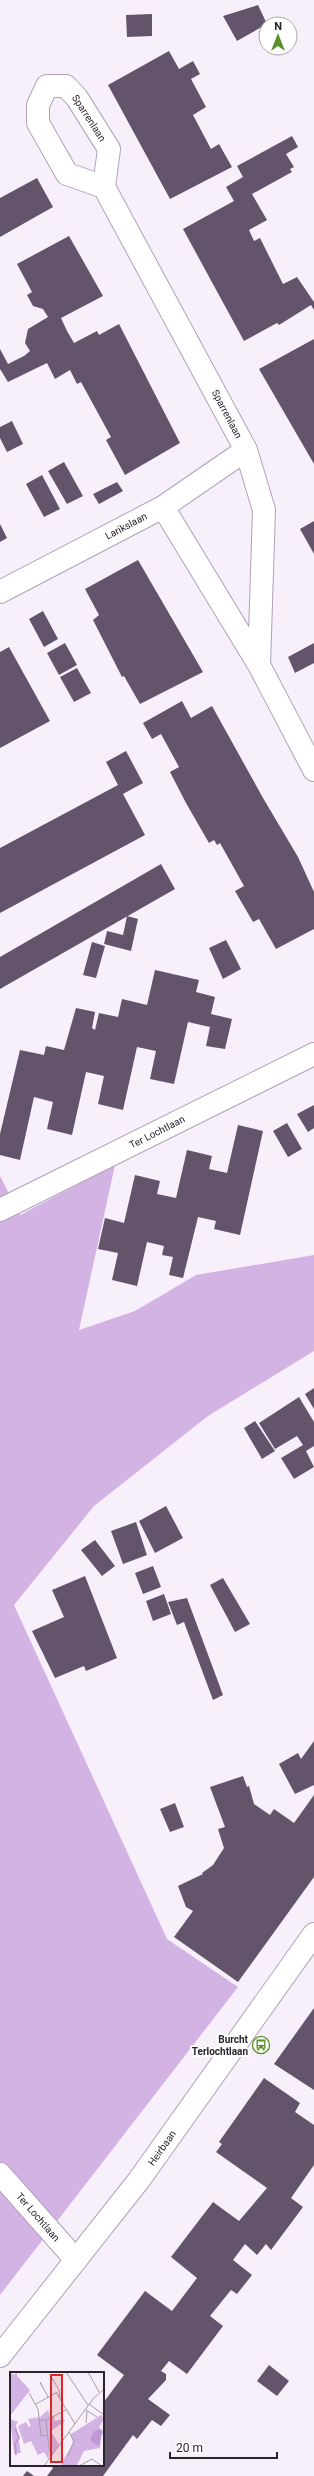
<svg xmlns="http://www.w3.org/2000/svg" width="314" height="2476" font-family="Roboto,sans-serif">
  <rect width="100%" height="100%" fill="#f7f0fb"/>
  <!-- green -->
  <path fill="#d3b3e4" d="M115 1165 79 1330 135 1311 196 1275 314 1255V1351L208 1416 94 1506 14 1605 167 1939 238 1987 0 2295V1176L20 1215Z"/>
  <!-- building -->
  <path fill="#63536b" d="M258 5 267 24 237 41 223 16Z
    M152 14V36L127 37 126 15Z
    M169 51 179 69 193 61 200 74 191 79 206 107 193 115 211 149 219 144 232 167 170 199 108 85Z
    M292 136 298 147 286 154 294 167 290 169 292 172 252 194 267 220 249 230 254 241 260 238 283 284 297 277 314 302V310L311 305 279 325 277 323 244 341 183 229 234 201 226 187 243 177 237 166Z
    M37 178 53 207 0 237V198Z
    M69 236 103 296 61 318 67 331 74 343 97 331 99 335 119 324 180 443 125 475 106 440 111 437 81 382 77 384 70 370 55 379 47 363 8 382 0 369V349L8 364 24 356 30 351 25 343 28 329 48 317 43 309 33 306 27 295 32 292 17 264Z
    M314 339V464L259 369Z
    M12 421 23 444 7 452 0 438V427Z
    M64 462 83 496 67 504 48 471Z
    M42 475 60 509 44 517 26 484Z
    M117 482 123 491 99 504 93 494Z
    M314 521V554L300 529Z
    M0 524 7 538 0 542Z
    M138 560 203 672 140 704 124 676 122 677 93 620 99 615 85 589Z
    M43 611 58 639 44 647 29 619Z
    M65 643 77 665 59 675 47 653Z
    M314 643V663L295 673 288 657Z
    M9 647 50 721 0 748V652Z
    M77 668 91 693 74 702 60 677Z
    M182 701 191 718 212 706 263 798 298 857 314 892V929L276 949 259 919 253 922 235 891 244 886 220 843 217 845 214 840 209 843 186 803 170 772 179 767 161 734 152 739 143 723Z
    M126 751 143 783 123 794 145 835 0 913V848L118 785 106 762Z
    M161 864 175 889 0 989V957Z
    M127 916 138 919 131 951 104 944 107 931 123 935Z
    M226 940 241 969 223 979 209 948Z
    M92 942 105 946 96 978 83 975Z
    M155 970 199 980 196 992 215 997 211 1014 232 1019 225 1049 206 1046 210 1027 188 1022 174 1084 150 1079 156 1051 137 1047 123 1110 98 1104 104 1076 86 1072 72 1135 47 1129 53 1102 34 1097 20 1160 0 1155V1134L20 1050 44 1055 46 1046 64 1050 76 1008 95 1012 92 1028 95 1030 99 1013 118 1017 122 999 147 1005Z
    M314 1105V1128L308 1132 297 1114Z
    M287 1123 302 1149 288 1157 273 1131Z
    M238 1125 263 1131 240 1235 214 1229 216 1221 198 1217 183 1278 169 1275 173 1257 162 1255 164 1246 147 1242 137 1286 112 1280 118 1253 98 1249 105 1218 124 1223 135 1175 160 1181 157 1194 176 1198 187 1150 212 1156 209 1169 227 1173Z
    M314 1388V1409L305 1394Z
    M299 1397 314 1422V1446L306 1451 314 1467 294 1479 281 1458 303 1445 297 1436 275 1449 259 1423Z
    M255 1421 275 1451 262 1459 244 1428Z
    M166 1506 183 1538 155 1553 139 1521Z
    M136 1522 147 1555 123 1564 111 1531Z
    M95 1540 115 1566 102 1576 81 1550Z
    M153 1566 161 1587 143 1594 135 1573Z
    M85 1576 117 1658 86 1671 84 1666 55 1678 32 1631 64 1617 52 1590Z
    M223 1578 250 1624 235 1632 210 1585Z
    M164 1594 171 1614 153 1621 146 1601Z
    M187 1598 223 1695 213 1700 184 1622 177 1625 168 1602Z
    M314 1741V1785L295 1794 279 1764 298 1753 301 1759Z
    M243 1776 247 1787 249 1786 254 1804 270 1815 274 1809 294 1823 314 1795V1877L238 1982 174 1937 193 1911 186 1907 178 1886 203 1874 202 1873 213 1865 224 1848 218 1829 225 1827 210 1787Z
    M175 1803 184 1827 170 1832 160 1809Z
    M314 2008V2090L274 2064Z
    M264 2078 300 2103 295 2112 314 2125V2165L291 2198 303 2207 271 2250 266 2244 257 2255 245 2244 233 2260 252 2275 237 2294 231 2290 210 2316 223 2326 187 2374 169 2361 161 2371 166 2374V2380L148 2399 170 2415 161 2426 152 2420 137 2439 133 2435 103 2476H47L53 2468 49 2465H103V2403L124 2375 97 2355 145 2291 172 2311 197 2278 171 2257 213 2202 239 2221 267 2188 216 2152 222 2144 219 2142Z
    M269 2365 289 2381 277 2396 257 2381Z
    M27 2471 34 2476H23Z"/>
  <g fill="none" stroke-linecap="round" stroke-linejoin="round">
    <!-- street casing -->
    <g stroke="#b1a0ba" stroke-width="24">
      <path id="street" d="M104 187 67 174 38 123V105L47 86H66L77 98 109 149 104 187 246 450 264 510 259 665
        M163 507 259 665 314 770
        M0 592 163 507 246 450
        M0 1210 314 1054
        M0 2174 76 2260"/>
    </g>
    <!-- secondary casing -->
    <g stroke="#b1a0ba" stroke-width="24">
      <path id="secondary" d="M0 2356 139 2180 314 1934"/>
    </g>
    <!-- street -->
    <use href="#street" stroke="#fff" stroke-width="22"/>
    <!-- secondary -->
    <use href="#secondary" stroke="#fff" stroke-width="22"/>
  </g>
  <!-- icons -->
  <defs>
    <g id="bus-ring" transform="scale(0.9)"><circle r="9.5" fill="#fff" stroke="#59902b" stroke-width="1.5"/><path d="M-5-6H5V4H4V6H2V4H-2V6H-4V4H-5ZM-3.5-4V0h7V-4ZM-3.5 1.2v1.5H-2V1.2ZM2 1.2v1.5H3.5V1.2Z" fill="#59902b"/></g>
  </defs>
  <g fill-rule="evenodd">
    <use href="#bus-ring" x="261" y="2045"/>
  </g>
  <g text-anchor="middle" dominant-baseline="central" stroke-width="4" stroke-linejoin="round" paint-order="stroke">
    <!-- street labels -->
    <g font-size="10" fill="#2a232d" stroke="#fff">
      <text transform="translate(89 118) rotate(57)">Sparrenlaan</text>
      <text transform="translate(227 414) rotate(62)">Sparrenlaan</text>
      <text transform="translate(126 526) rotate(-28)">Larikslaan</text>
      <text transform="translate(157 1132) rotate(-27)">Ter Lochtlaan</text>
      <text transform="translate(162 2148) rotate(-55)">Heirbaan</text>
      <text transform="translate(38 2217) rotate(49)">Ter Lochtlaan</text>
    </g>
    <!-- poi labels -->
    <g font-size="10" font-weight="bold" fill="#2a232d" stroke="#fff" text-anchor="end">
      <text x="248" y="2039">Burcht<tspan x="248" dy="12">Terlochtlaan</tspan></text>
    </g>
  </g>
  <!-- overview -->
  <g transform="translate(10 2372)">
    <rect width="94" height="94" fill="#f7f0fb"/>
    <path d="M0 0 4 3 7 0V4L20 18 0 44ZM38 38 41 45 45 44 44 49 54 47 55 49 41 59 49 73 38 87 34 80 28 83 21 69 14 72 8 54 16 50 19 55 21 54 18 47 30 45ZM91 43 94 47 89 55 94 60 90 65V76L74 79 67 93 50 94 63 71 61 62ZM0 47 8 50 6 53 11 81H4Z" fill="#d3b3e4"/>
    <path d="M89 57 92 59 90 73H86L80 68 83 60Z" fill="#c098d6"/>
    <path fill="none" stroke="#c098d6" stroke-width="2" d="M5 56 9 66 5 72 6 83"/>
    <path fill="none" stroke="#a59ea9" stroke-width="1" d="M56 0 78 33M78 0 89 20M44 9 42 6 49 18 50 26M32 14 30 10 38 25M46 20 65 52M19 21 28 37 31 64 38 63M26 32 46 21M79 32 94 43M76 38 87 45M30 48H36L39 77 43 82M36 48 56 38M76 51 77 39M58 84 64 69 59 60M34 94 83 27 94 17M69 94 82 87 92 94"/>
    <path fill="#d62828" fill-opacity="0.15" stroke="#d62828" stroke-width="2" d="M41 3H52V90H41Z"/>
    <rect width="94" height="94" fill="none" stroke="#2a232d" stroke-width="2"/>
  </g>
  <!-- north arrow -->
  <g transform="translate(278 36)"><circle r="19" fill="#ffffff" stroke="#aaa7ab"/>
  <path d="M0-3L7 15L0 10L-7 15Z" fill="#59902b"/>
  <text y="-6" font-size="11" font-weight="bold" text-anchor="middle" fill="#2a232d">N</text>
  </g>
  <!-- scale -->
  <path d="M170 2452v6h107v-6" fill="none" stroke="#2a232d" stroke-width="2"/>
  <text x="176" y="2452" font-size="12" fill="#2a232d" stroke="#ffffff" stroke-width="3" paint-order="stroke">20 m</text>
</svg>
